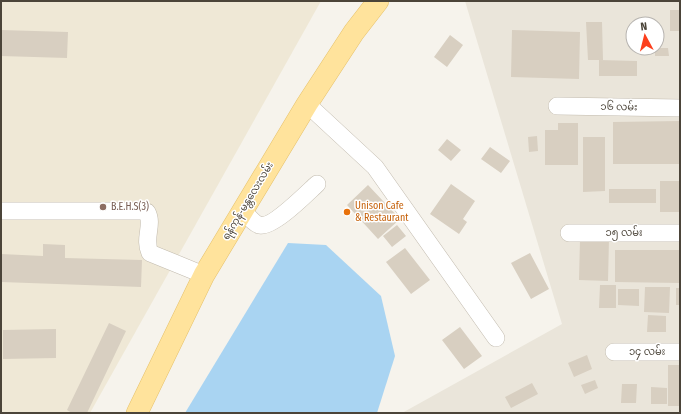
<svg xmlns="http://www.w3.org/2000/svg" width="681" height="414" font-family="'Fira Sans Condensed','Noto Sans Myanmar',sans-serif">
  <rect width="100%" height="100%" fill="#f6f3ec"/>
  <!-- residential -->
  <path fill="#eae5da" fill-rule="evenodd" d="M465 1H680V413H402L562 324ZM633 24H657V48H633Z"/>
  <!-- education -->
  <path fill="#efe8d6" d="M1 1H321L90 413H1Z"/>
  <!-- water -->
  <path fill="#a9d4f2" d="M288 243 326 245 381 296 395 356 377 413H185Z"/>
  <!-- building -->
  <path fill="#d8cfc1" d="M670 10H680V31H670Z
    M586 22H602L603 60H588Z
    M1 30 68 32 67 58 1 56Z
    M512 30 580 32 579 79 511 77Z
    M450 35 463 45 447 67 434 57Z
    M655 48H668L669 56H655Z
    M599 60 637 61V76H599Z
    M680 121V164H613V122Z
    M558 123H578V165H545V130H558Z
    M537 136 538 151 529 152 528 137Z
    M583 137H605V191L583 192Z
    M447 139 461 150 451 161 438 150Z
    M490 147 510 161 501 173 481 159Z
    M660 181H680V212H660Z
    M451 184 475 201 463 219 467 222 459 234 430 214Z
    M368 185 400 219 378 239 347 205Z
    M609 189H656V203H609Z
    M397 225 406 236 392 247 383 236Z
    M609 239 608 281 579 280 580 240Z
    M43 244 65 245V258L142 260 141 287 1 282V254L43 256Z
    M405 248 430 280 411 294 386 262Z
    M615 250H680V283L615 282Z
    M530 253 549 289 531 299 511 263Z
    M600 285H616V308H599Z
    M645 287H670L669 313 644 312Z
    M676 288H680V305H676Z
    M618 289H639V306L618 305Z
    M648 315 666 316V332H647Z
    M109 323 126 331 87 413H72L67 410Z
    M460 327 482 356 464 369 442 340Z
    M56 329V358L3 359V330Z
    M587 355 592 369 574 377 568 363Z
    M668 365H680V406H668Z
    M595 380 598 388 585 394 581 385Z
    M532 383 538 394 511 408 505 397Z
    M622 384H637L636 403H621Z
    M651 387 667 388V404H651Z"/>
  <g fill="none" stroke-linecap="round" stroke-linejoin="round">
    <!-- minor casing -->
    <g stroke="#c2bbae" stroke-width="18">
      <path id="minor" d="M307 104 375 167 496 338
        M557 106 680 108
        M243 210C247 215 253 223 259 225 272 229 307 193 317 184
        M1 211H142L147 212C154 225 143 238 150 253L204 275
        M569 233H680
        M614 352H680"/>
    </g>
    <!-- major casing -->
    <g stroke="#e6c16a" stroke-width="22">
      <path id="major" d="M137 413 204 275 307 104 354 32 378 1"/>
    </g>
    <!-- minor -->
    <use href="#minor" stroke="#fff" stroke-width="17"/>
    <!-- major -->
    <use href="#major" stroke="#ffe39c" stroke-width="21"/>
  </g>
  <!-- markers -->
  <circle fill="#8d6e63" stroke="#fff" stroke-width="1.5" cx="103" cy="207" r="4"/>
  <circle fill="#e8710a" stroke="#fff" stroke-width="1.5" cx="347" cy="212" r="4"/>
  <g text-anchor="middle" dominant-baseline="central" stroke-width="3" stroke-linejoin="round" paint-order="stroke">
    <!-- street labels -->
    <g font-size="10" fill="#4b4439" stroke="#fff">
      <text transform="translate(619 107) rotate(1)">၁၆ လမ်း</text>
      <text transform="translate(248 201) rotate(-59)">ရန်ကုန်-မန္တလေးလမ်း</text>
      <text x="624" y="233">၁၅ လမ်း</text>
      <text x="647" y="352">၁၄ လမ်း</text>
    </g>
    <!-- food labels -->
    <g font-size="10" fill="#c56008" stroke="#fff" text-anchor="start">
      <text x="355" y="206">Unison Cafe<tspan x="355" dy="12">&amp; Restaurant</tspan></text>
    </g>
    <!-- education labels -->
    <g font-size="10" fill="#785e54" stroke="#fff" text-anchor="start">
      <text x="111" y="207">B.E.H.S(3)</text>
    </g>
  </g>
  <!-- border -->
  <rect width="681" height="414" fill="none" stroke="#4b4439" stroke-width="4"/>
  <!-- north arrow -->
  <g transform="translate(645 36) rotate(353)"><circle r="19" fill="#ffffff" stroke="#b7b4b0"/>
  <path d="M0-3L7 15L0 10L-7 15Z" fill="#fc3f1d"/>
  <text y="-6" font-size="11" font-weight="bold" text-anchor="middle" fill="#4b4439">N</text>
  </g>
</svg>
